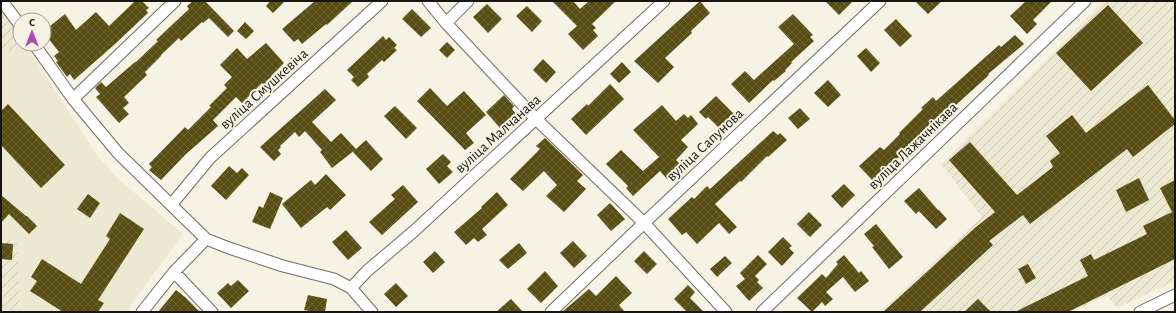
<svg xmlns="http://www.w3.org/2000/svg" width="1176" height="313" font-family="'Alegreya Sans',sans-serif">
  <defs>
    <pattern id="industrial-furrows" width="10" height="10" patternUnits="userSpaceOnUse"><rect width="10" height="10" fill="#ece8d1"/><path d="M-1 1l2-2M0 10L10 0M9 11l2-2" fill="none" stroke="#cac6b2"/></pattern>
    <pattern id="building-cross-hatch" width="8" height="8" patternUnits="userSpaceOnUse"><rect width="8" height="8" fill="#584e13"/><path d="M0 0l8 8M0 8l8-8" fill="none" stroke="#6b6334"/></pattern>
  </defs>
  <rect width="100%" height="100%" fill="#f6f3e4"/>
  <!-- built -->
  <path fill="#ece8d1" d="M20 44H25L97 155 117 178 183 234 126 312H20L17 242 1 239V56Z"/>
  <!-- industrial -->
  <path fill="url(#industrial-furrows)" d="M1103 1H1175V281L1117 308 1107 295 1073 312H879L982 217 941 164 1050 56Z
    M1 4 12 20 20 35V44L1 56Z
    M1 239 17 241 20 312H1Z"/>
  <!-- building -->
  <path fill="url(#building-cross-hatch)" d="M135 1H142L149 8 146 10 148 13 115 44 74 80 70 74 67 77 56 62 58 61 54 56 59 52 44 33V31L65 14 76 30 96 12 109 26Z
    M193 1H205L234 31 228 37 209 18 203 23 202 22 181 41 179 38 161 55V56L145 72 147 75 124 97 129 103 123 108 129 114 119 123 96 97 100 94 95 88 101 82 106 87 135 62H136L158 41 156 40 189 9 187 6Z
    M270 1H285L273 13 266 6Z
    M315 1H353L327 25 326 24 302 44 298 39 294 42 282 29Z
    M552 1H573L580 9 589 1H616L592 24 596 28 593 30 598 36 583 50 568 34 577 26Z
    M700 1 710 13 691 31 692 33 665 58 674 67 658 83 634 61Z
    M825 1H853L839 15Z
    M915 1H942L928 14Z
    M1026 1H1052L1033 20 1037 24 1027 34 1010 16Z
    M487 4 502 19 488 33 473 17Z
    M1108 5 1143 43 1091 91 1056 53Z
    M527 6 542 21 532 32 516 16Z
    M412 9 431 28 421 37 402 19Z
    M793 14 813 35 810 37 814 41 791 62 792 63 785 70 786 71 774 81 773 80 749 103 731 84 745 71 754 80 794 44 778 27Z
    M896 19 912 36 900 47 884 30Z
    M245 22 254 31 246 39 237 31Z
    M1015 35 1024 44 988 74 989 75 925 133 927 135 914 148 911 145 894 162 895 163 874 182 859 166 880 147 884 150 900 134 899 133 923 109 921 108 933 97 936 101 999 45 1001 47Z
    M383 36 386 40 389 37 397 45 394 48 397 50 384 62 382 60 367 74 369 77 358 87 351 80 354 77 347 70Z
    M447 42 455 50 447 58 439 50Z
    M266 43 284 63 271 76 274 79 266 87 262 83 242 103 236 97 213 120 218 126 185 155 161 180 149 170 152 167 149 164 185 127 188 130 211 107 209 106 227 88 224 85 232 77 220 65 237 48 247 59Z
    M866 48 880 63 871 72 857 56Z
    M543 59 556 72 546 83 533 70Z
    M622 62 631 72 619 83 610 74Z
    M828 80 841 95 828 107 814 93Z
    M610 84 624 99 586 135 571 119 587 104 588 106Z
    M1148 85 1175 120V124L1133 157 1127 149 1030 224 1023 215 989 241 993 245 920 312H883L976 227 995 212 949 160 970 142 1017 195 1053 167 1050 161 1060 153 1046 136 1072 115 1086 133Z
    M430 88 447 106 464 91 486 115 466 133 474 143 465 150 417 101Z
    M325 89 336 100 312 122 331 142 341 133 356 149 366 140 383 159 371 171 353 152 355 150 332 168 320 152 322 150 305 131 299 137 295 132 280 146 281 147 278 150 281 154 274 161 260 147Z
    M504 95 514 106 512 109 516 114 500 128 486 112Z
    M716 96 736 116 721 130 708 117 706 119 699 112Z
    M8 104 65 165 41 188 1 145V111Z
    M662 105 676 121 684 114 688 118 691 115 698 124 681 140 688 147 676 160 682 166 667 179 660 171 633 196 626 188 628 186 606 164 621 150 643 171 659 157 633 130Z
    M395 106 417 128 406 139 384 116Z
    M800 108 810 119 798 129 788 118Z
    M773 131 778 135 780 133 787 140 768 157 767 156 741 182 740 181 715 204 737 227 729 234 719 223 697 244 686 232 682 235 668 219 692 197 694 199 707 186 710 189Z
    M545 138 583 175 577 181 586 189 564 212 546 196 557 185 544 171 523 191 510 179 540 149 536 146Z
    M443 154 451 162 447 166 453 172 439 184 426 169Z
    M229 166 237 173 242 168 249 175 226 200 211 186Z
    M326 174 346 195 330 210 327 207 301 228 282 204 311 180 315 185Z
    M1139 178 1149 200 1126 212 1116 190Z
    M1175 180V259L1068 312H1015L1088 276 1080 260 1091 254 1094 260 1147 234 1143 226 1172 212 1160 188Z
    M844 184 855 195 842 208 831 196Z
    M403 185 418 202 382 235 369 222 395 199 391 195Z
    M919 188 938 210H939L947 219 936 229 919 211 916 214 904 201Z
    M270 192 283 198 270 229 252 222 259 206 263 208Z
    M497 192 508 205 482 229 487 235 478 242 474 238 466 245 454 232 482 208 481 207Z
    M88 194 100 203 90 218 77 209Z
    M1 195 26 216H27L37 226 29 234 9 214 1 223Z
    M610 203 625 219 611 231 597 215Z
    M809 212 822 225 810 237 797 224Z
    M120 213 144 229 98 300 104 303 98 312H63L30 291 37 281 31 277 42 259 81 284 110 239 106 236Z
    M876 224 903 257 889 269 872 247 874 246 864 234Z
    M346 230 362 248 348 260 332 242Z
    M783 237 792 246 789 248 794 253 782 266 768 252Z
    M573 241 587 256 574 268 560 253Z
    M1 243 13 244 12 260 1 259Z
    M519 243 527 253 508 269 499 260Z
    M435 251 445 262 433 273 423 262Z
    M644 251 657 264 647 274 634 261Z
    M758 255 767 264 755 276 759 280 757 282 763 288 749 301 736 286 745 279 740 273Z
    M844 255 859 273 861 271 869 281 855 292 843 277 826 292 833 299 825 306 822 302 812 312 797 298 822 274 826 278 838 264 836 262Z
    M725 256 732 263 717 277 710 269Z
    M1028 264 1036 278 1026 284 1018 269Z
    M545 271 558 286 541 303 527 289Z
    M616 276 632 293 619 305 625 312H562L589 289 596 296Z
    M238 280 249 291 231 308 217 293 228 283 231 286Z
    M396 283 408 296 396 307 384 294Z
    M688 285 695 292 690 298 704 312H687L674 299Z
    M176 290 185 297 200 312H158Z
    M308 295 327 299 325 312H315L304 310Z
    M511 299 523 312H496Z
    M978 299 991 312H964Z"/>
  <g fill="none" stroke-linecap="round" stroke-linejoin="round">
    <!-- minor casing -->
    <g stroke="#6e6c5e" stroke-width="13">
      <path id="minor" d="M2 1 20 25
        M428 1 446 23 537 120 644 223 726 312
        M446 23 468 1
        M34 44 73 99 118 153 206 239 229 248 283 266 334 279 351 288 372 312
        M73 99 175 1
        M171 205 210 158 382 1
        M174 272 212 312
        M351 288 367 271 413 232 664 1
        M142 312 174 272 206 239
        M551 312 644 223 880 1
        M762 312 1085 1
        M1140 312 1175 295"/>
    </g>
    <!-- minor -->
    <use href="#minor" stroke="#fff" stroke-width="11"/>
  </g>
  <g text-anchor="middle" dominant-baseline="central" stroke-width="4" stroke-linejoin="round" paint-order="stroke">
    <!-- street labels -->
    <g font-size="15" fill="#161510" stroke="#f6f3e4">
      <text transform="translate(264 89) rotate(-42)">вуліца Смушкевіча</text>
      <text transform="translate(498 134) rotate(-42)">вуліца Малчанава</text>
      <text transform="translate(705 145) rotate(-43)">вуліца Сапунова</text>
      <text transform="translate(913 146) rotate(-44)">вуліца Лажачнікава</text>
    </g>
  </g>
  <!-- border -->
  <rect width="1176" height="313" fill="none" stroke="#161510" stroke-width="4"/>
  <!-- north arrow -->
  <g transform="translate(32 32)"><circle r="19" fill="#f6f3e4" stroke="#9c9a8f"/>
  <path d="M0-3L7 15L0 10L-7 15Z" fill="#ab4ab1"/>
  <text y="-6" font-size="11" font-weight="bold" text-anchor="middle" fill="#161510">С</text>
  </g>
</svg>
